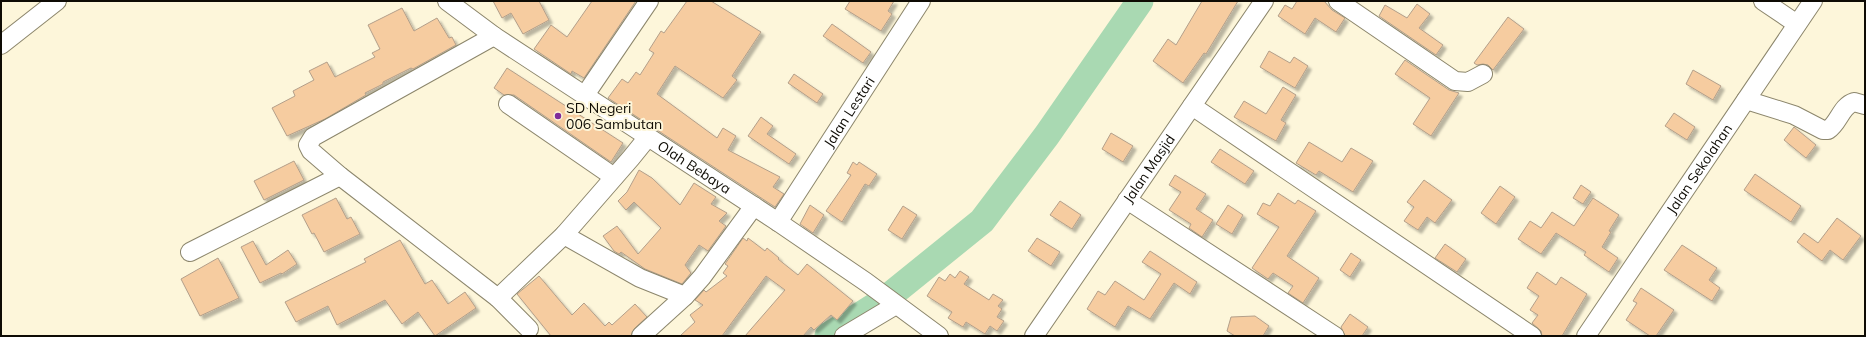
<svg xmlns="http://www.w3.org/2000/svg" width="1866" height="337" font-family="Mulish,sans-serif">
  <defs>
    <filter id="shadow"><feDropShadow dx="3.5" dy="3.5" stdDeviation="1" flood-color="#0004"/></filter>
  </defs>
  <rect width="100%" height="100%" fill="#fdf6da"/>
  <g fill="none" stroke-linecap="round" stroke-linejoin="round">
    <!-- river -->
    <path stroke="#a9d9b2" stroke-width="27" d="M828 336 883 301 982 221 1047 135 1140 1"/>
  </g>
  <!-- building -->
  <path fill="#f6cca0" stroke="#b39f8a" filter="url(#shadow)" d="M493 1H539L549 20 523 34 511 13 502 18Z
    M592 1H636L584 78 572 71 571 74 534 49 551 25 567 37Z
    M687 1H711L761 32 732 76 737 80 723 98 675 66 657 94 717 138 723 128 736 136 728 150 780 177 773 187 784 194 775 207 608 98 622 79 628 83 636 72 640 75 654 53 649 50 661 31 664 33Z
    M850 1H894L888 11 892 14 881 31 845 9Z
    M1202 1H1238L1206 54 1204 53 1183 83 1153 61 1168 39 1176 45Z
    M1297 1H1324L1332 10 1345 18 1336 32 1315 18 1305 34 1278 16 1285 5 1292 9Z
    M1417 4 1430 14 1419 28 1443 45 1436 55 1379 16 1385 5 1407 18Z
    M402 8 414 31 437 18 449 38 452 37 456 45 413 69 411 68 383 82V84L365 93 366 95 325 119 287 136 272 108 295 96 293 91 314 80 309 71 327 62 335 77 375 57 372 53 380 49 368 25Z
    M1508 17 1524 29 1493 70 1488 65 1483 64 1477 65 1474 63Z
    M832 24 871 52 863 63 823 36Z
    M1269 51 1290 63 1294 57 1308 66 1295 88 1260 67Z
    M1405 60 1449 90 1459 93 1431 136 1413 124 1430 98 1395 74Z
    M507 68 623 143 611 162 514 95H504L494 88Z
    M1693 70 1721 86 1713 100 1686 84Z
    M794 74 823 94 817 103 788 83Z
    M1283 87 1296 95 1281 120 1286 123 1276 141 1234 117 1244 101 1266 114Z
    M1674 113 1695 127 1687 140 1665 126Z
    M761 117 773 126 767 134 796 154 789 164 748 136Z
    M1794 127 1816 145 1806 158 1784 140Z
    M1111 133 1133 146 1123 162 1102 149Z
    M1309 142 1342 162 1351 148 1373 161 1353 192 1319 171 1316 175 1296 163Z
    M1220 149 1254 171 1245 184 1211 162Z
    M294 161 304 180 264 200 254 181Z
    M853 162 857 165 859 162 877 174 869 186 865 184 842 222 826 211 851 175 847 173Z
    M639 170 652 178 680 205 694 183 716 197 711 204 727 213 719 221 726 226 708 251 699 245 685 265 691 273 682 284 645 269 621 252 619 254 614 251 603 236 617 226 638 254 661 228 634 202 626 210 618 201 627 192Z
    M1755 174 1801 206 1791 222 1744 190Z
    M1175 175 1206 194 1196 209 1213 220 1202 237 1189 228 1191 224 1169 210 1181 192 1169 185Z
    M1424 180 1452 200 1435 223 1427 217 1418 230 1404 221 1414 207 1407 202Z
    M1581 185 1591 192 1583 204 1573 198Z
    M1500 186 1515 197 1496 224 1481 213Z
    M1278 193 1295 204 1298 200 1316 211 1287 256 1319 278 1303 303 1288 293 1293 286 1273 273 1268 279 1252 268 1279 227 1257 214 1263 203 1270 206Z
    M336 198 347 219 351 217 360 234 324 252 314 233 312 234 302 215Z
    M1593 198 1619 215 1609 231 1611 232 1602 247 1618 258 1609 272 1584 255 1586 252 1556 233 1541 254 1518 239 1530 221 1541 228 1552 212 1574 226Z
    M1060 201 1081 215 1072 229 1050 215Z
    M810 205 824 215 813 233 800 224Z
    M1228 205 1243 215 1232 234 1216 224Z
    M903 206 917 215 902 239 888 230Z
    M1837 218 1861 236 1843 260 1830 250 1822 261 1797 242 1804 233 1818 243Z
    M743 238 747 241 748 238 765 251 767 248 779 258 778 259 798 275 807 264 853 301 837 320 831 315 814 330 811 327 803 336H745L785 290 766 276 722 336H680L695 322 690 315 703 305 695 300 704 290 706 292 727 276 723 273 728 266 725 264Z
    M1037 238 1060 252 1051 266 1028 251Z
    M400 240 425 284 432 280 448 304 465 292 476 308 435 336 418 312 402 324 385 300 337 325 328 306 296 322 285 302 366 262 364 259Z
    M253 241 266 265 288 250 297 264 282 274 281 273 260 283 241 247Z
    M1445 244 1466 259 1457 272 1435 258Z
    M1682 245 1717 268 1709 280 1720 288 1712 301 1664 270Z
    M1150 251 1197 282 1190 294 1174 283 1150 319 1128 306 1115 327 1087 309 1098 291 1105 295 1115 281 1144 300 1161 274 1142 262Z
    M1351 253 1361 260 1350 277 1340 270Z
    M218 258 239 298 200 316 181 279Z
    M960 271 969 277 964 284 989 300 993 294 1003 300 998 306 1002 309 997 317 1004 321 997 331 990 326 985 334 966 322 963 327 948 318 952 312 927 296 939 277 945 281 950 274 955 278Z
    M1537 272 1556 285 1561 277 1587 294 1562 336H1542L1541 331 1532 323 1538 315 1530 310 1539 296 1527 288Z
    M539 276 572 315 584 303 605 326 609 322 612 325 635 304 647 317 634 329 631 336H551L517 294Z
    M1641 288 1674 310 1656 336H1650L1626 320 1637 303 1633 301Z
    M1350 314 1368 327 1362 336H1345L1341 327Z
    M1255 316 1269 326 1263 336H1235L1227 331 1231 317Z"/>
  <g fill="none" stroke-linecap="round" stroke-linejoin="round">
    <!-- minor casing -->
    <g stroke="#8c866c" stroke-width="20">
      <g id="minor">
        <path id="s1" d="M447 1 494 36 778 222 866 282 939 336"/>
        <path d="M1338 1 1455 81 1468 82 1483 74"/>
        <path d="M1763 1 1797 24"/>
        <path d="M494 36 313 137 308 145 311 151 340 176 498 298 529 329"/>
        <path d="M1 45 57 1"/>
        <path d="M585 95 649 1"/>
        <path d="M1746 100 1794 115 1823 130H1828C1839 123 1841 106 1854 102L1865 105"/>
        <path d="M508 104 614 177"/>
        <path d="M1192 106 1532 336"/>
        <path d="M1127 200 1335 336"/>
        <path id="s2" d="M778 222 921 1"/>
        <path d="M564 235 640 278 685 296 702 277 754 206"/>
        <path d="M190 252 340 176"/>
        <path d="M498 298 564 235 631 158 648 137"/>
        <path d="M641 336 685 296"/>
        <path d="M844 336 896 305"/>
        <path id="s3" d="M1034 336 1264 1"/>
        <path id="s4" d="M1586 336 1813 1"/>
      </g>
    </g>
    <!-- minor -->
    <use href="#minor" stroke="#fff" stroke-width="18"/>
  </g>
  <!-- markers -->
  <circle fill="#802c9a" stroke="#fdf6da" stroke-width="1.5" cx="558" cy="116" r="4"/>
  <g text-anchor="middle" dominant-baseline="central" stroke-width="4" stroke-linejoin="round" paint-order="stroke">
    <!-- poi labels -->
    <g font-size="14" fill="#0e0b04" stroke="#fdf6da" text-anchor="start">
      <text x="566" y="108">SD Negeri<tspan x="566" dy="16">006 Sambutan</tspan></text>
    </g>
    <!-- street labels -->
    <g font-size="14" fill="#0e0b04" stroke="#fdf6da">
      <text stroke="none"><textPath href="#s2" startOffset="131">Jalan Lestari</textPath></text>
      <text stroke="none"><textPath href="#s1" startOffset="298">Olah Bebaya</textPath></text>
      <text stroke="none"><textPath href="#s3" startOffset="203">Jalan Masjid</textPath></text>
      <text stroke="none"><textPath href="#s4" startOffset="202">Jalan Sekolahan</textPath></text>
    </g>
  </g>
  <!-- border -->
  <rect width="1866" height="337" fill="none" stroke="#0e0b04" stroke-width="4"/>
</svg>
